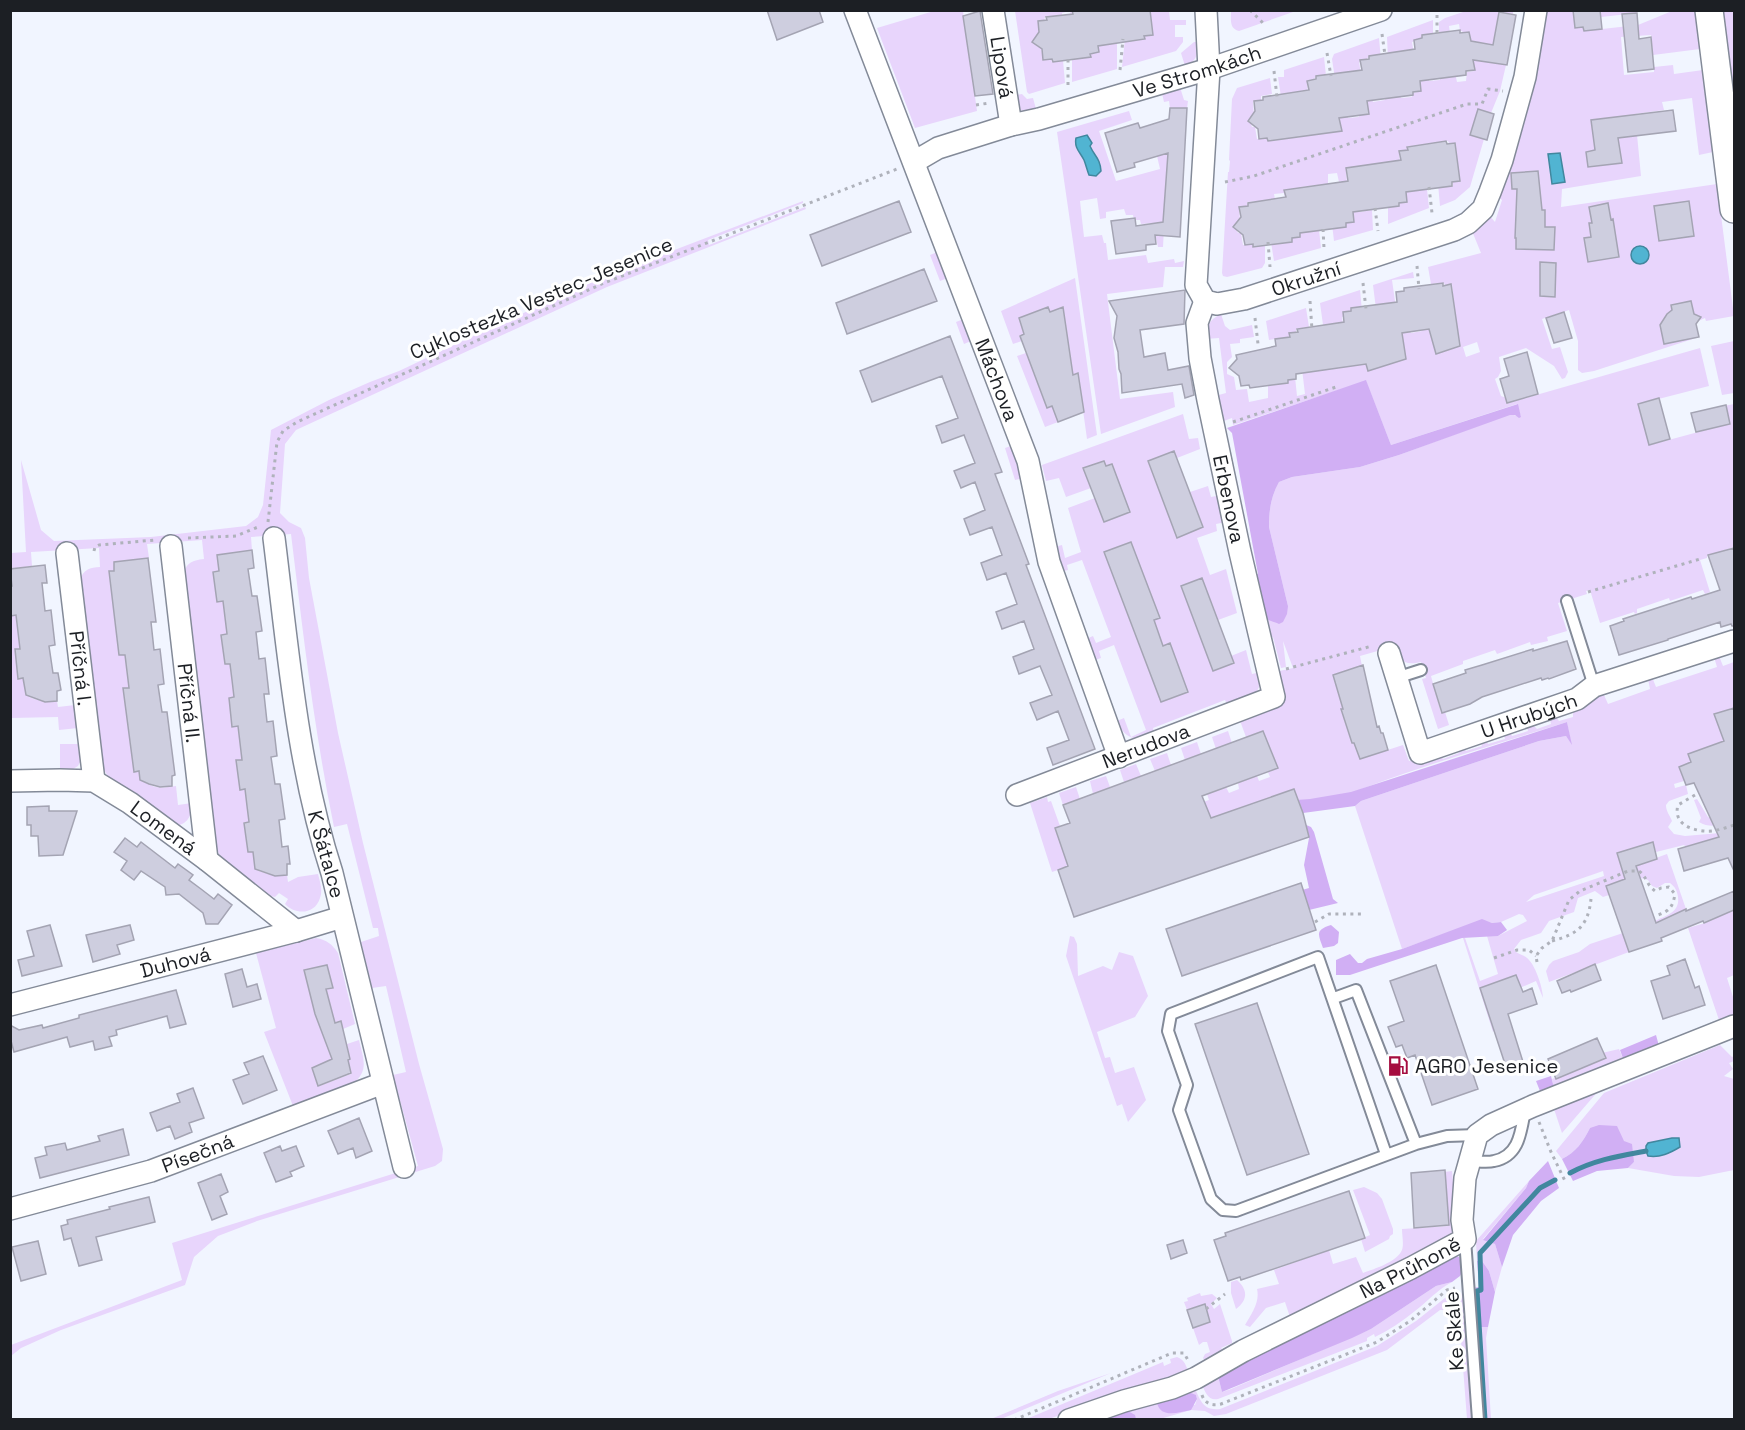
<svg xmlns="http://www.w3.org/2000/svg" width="1745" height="1430" font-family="'Space Grotesk',sans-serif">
  <rect width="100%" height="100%" fill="#f1f5ff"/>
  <!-- green -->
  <path fill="#e8d5fc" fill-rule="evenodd" d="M1293 10V12L1239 31C1229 29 1231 19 1231 11Z
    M934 11H963L977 111 915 128 877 28Z
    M1015 11H1072L1073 16 1071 17 1070 11 1062 13V18L1057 16 1045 17 1040 35H1036L1035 44 1038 47 1041 46 1043 60 1051 59 1052 62 1063 60 1065 83 1029 94 1027 92Z
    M1150 11H1169L1170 20H1186V25H1175V37H1183V42L1176 51 1122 67 1125 39 1132 41 1144 39V36L1153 35Z
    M1466 11H1513V14L1499 12 1490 62 1506 65 1500 91 1491 113 1478 110 1470 135 1484 139 1470 187 1455 200 1440 206 1438 184 1443 187 1453 186V182L1460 181 1455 144 1449 143 1448 141 1408 147V150L1399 151 1400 163 1346 171 1347 183 1341 184V181L1339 182 1337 173 1328 174V184L1301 187V191L1285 198 1284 193 1274 194 1275 199 1259 204V201L1247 202 1248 206 1239 207 1240 222 1236 229 1238 233H1241L1243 245 1253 244 1265 245V263L1262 268 1227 277 1223 276 1222 273 1228 172H1229L1230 161 1229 160 1232 99 1237 88 1270 78 1272 94 1261 96V100L1253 102 1254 116 1250 120 1252 127H1255L1257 139 1267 138 1268 141 1279 140 1278 137 1294 135 1296 138 1305 136 1312 124 1347 115 1348 118 1359 117 1364 99 1372 98 1373 102 1385 100V96L1400 94 1401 98 1412 97 1411 93 1418 92 1417 79 1428 77 1429 81 1440 80V76L1455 73 1457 82 1466 81 1467 72 1474 71 1469 33 1463 34 1462 31H1460L1459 24 1449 26 1450 33 1439 37V22L1445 18Z
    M1545 11H1573L1575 28 1583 27 1584 31 1638 25 1672 11H1695L1700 49 1653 55 1651 35 1621 37 1624 75 1654 72V67L1673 65 1674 74 1703 70 1713 152 1699 155 1692 98 1662 102 1664 110 1635 114 1641 176 1562 189 1561 207 1717 184 1734 316 1706 321 1705 318 1696 322 1699 337 1594 371 1582 373 1578 370V341L1569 310 1542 319 1552 349 1560 347 1568 372 1565 378 1562 379 1554 366 1526 348 1499 357 1501 371 1498 377 1495 379 1501 396 1515 401 1700 348 1709 386 1639 404 1650 445 1728 424 1724 406 1734 404V547L1707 556V558L1700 560 1710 592 1705 594 1703 590 1670 601 1669 598 1637 609V613L1635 614 1634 612 1600 623 1590 590 1586 591 1587 594 1558 603 1567 631 1547 637 1548 641 1531 645 1530 642 1497 654 1495 650 1463 661V664L1431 676 1441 713 1445 712 1449 725 1438 729 1422 679 1426 678 1421 662C1403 666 1402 661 1395 646L1360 656 1362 666 1333 675 1343 709 1341 710 1352 743H1354L1360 759 1403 745 1409 761 1440 754 1443 759 1459 753V748L1464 747 1466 751 1482 746 1481 742 1486 740 1488 744 1505 739 1504 735 1510 732 1512 736 1528 731 1527 727 1533 725 1537 729 1551 724 1550 719 1556 717 1559 721 1573 717V711L1602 694 1604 695 1608 704 1650 689 1648 679 1652 677 1656 687 1717 667 1714 657 1719 656 1723 666 1734 662V708L1731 710 1734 724V737L1689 754 1691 762 1679 767 1684 781 1674 784 1675 788 1686 785 1688 794 1669 801 1666 805C1666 812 1670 815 1672 821L1668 827 1674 834 1685 836 1720 833 1722 836 1686 847 1684 845 1656 852 1653 842 1618 853 1623 870 1667 854 1686 909 1656 923 1655 921C1667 915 1680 912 1678 897 1677 890 1675 887 1670 883H1665L1657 888 1652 886 1648 880 1641 878 1639 874 1607 886 1609 895 1603 897 1595 891 1578 898 1574 912 1549 921 1541 933 1521 940 1514 949 1516 952C1521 955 1526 956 1529 960 1536 967 1543 989 1543 998L1536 981 1515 990 1493 1032 1463 938H1465L1480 981 1498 974 1487 936H1498L1527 921 1523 915 1519 914 1501 922 1492 923 1482 920 1402 949 1355 806 1361 801 1539 741 1566 736 1571 743 1567 722C1478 750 1388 775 1303 813L1294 790 1052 872 1030 803 1047 797 1048 802 1051 801 1060 826 1055 829 1062 847 1209 800 1207 794 1226 787 1229 793 1239 789 1238 783 1257 776 1259 781 1270 777 1268 772 1278 768 1271 749 1246 737 1239 718 1282 702 1275 672 1293 668 1283 641 1286 667 1281 668 1273 637 1268 638 1261 608 1288 606 1269 527C1269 510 1271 496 1279 482L1292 477 1360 467 1399 455 1510 414 1521 417 1517 404 1391 445 1366 381 1233 425 1232 418 1221 422 1215 396 1226 393 1219 338 1205 339C1207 326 1209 320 1221 314L1225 326 1230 330 1252 325 1254 337 1240 339V343L1230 344 1232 357 1227 362V374L1234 377 1236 390 1247 389 1249 402 1268 398V382L1295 377 1297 396 1305 394 1302 369 1304 373 1315 371V368L1330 366 1331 369 1342 368 1399 330 1409 329 1411 333 1422 331 1421 327 1456 322 1452 285H1445L1444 283 1431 284 1428 267 1481 253 1472 231 1488 214 1495 222 1502 200 1498 197 1509 169H1511L1513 164 1511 162ZM1477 342 1480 352 1466 357 1463 347ZM1603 871 1604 876 1526 902 1534 895Z
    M1600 11H1637V13L1601 17Z
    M1718 11H1734V116Z
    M1433 20V35L1422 37V40L1412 42 1414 54 1388 59 1387 37Z
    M1379 38 1381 60 1379 56 1367 58V61L1359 62 1361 74 1335 79 1332 59 1334 54Z
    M1194 42H1198C1198 53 1197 62 1185 66L1181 53Z
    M1097 43H1117V69L1072 82V56L1090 57V54Z
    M1324 57 1326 76 1314 78V81L1307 82 1308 95C1298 91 1290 92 1281 97L1278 77H1284V70Z
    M1179 84 1184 100 1188 101 1187 108H1170L1169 101 1164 102 1161 89Z
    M1022 94 1027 99 1033 98 1036 109 1028 111 1018 110 1010 96Z
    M1129 111 1132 120 1099 131 1116 181 1160 169 1157 156 1168 153 1163 247H1158L1153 223 1141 224 1140 220H1134L1133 215H1126L1124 209 1106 212V218L1100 219 1097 198 1080 201 1084 237 1102 235 1104 243H1106L1108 260 1146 255 1148 263 1174 259 1175 263 1184 261 1183 267H1165L1163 287 1107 294 1120 399 1173 392 1175 407 1101 434 1057 132Z
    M1403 188 1415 191 1427 189 1429 208 1388 224V207L1399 206Z
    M803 201V203L708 240 709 245 805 207 806 209 607 287 296 430 285 444 280 513 289 522 301 528 305 538 309 578 338 733 363 843 419 1064 443 1149 442 1161 435 1166 257 1221 218 1236 194 1257 185 1285 61 1330 21 1348 11 1356V1345L182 1280 172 1243 418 1166 393 1075 406 1072 386 986 372 988 361 942 379 936 378 928H373L347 824 334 827C314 730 303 632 291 534L251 537 252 550 217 555 227 634 221 635 225 664H230L234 697 229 698 232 727 238 726 242 760 236 761 240 789H245L249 822 244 823 248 852H253L259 871 275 876 287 875 288 882 298 877 318 874C320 882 323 890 320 898 315 915 295 915 285 904L288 899 279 893 275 897 271 896 221 858 217 850 184 577C184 564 192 560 204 559L202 540 147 544 149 558 114 562V571H110L119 655H125L129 688H124L134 772H139C149 789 156 789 176 786L178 805 192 803C191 815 190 822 177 826L130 790 109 778 103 768 80 580C83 570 90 567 100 567L99 548 31 552 32 566 11 569V553L26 552 21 460 41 530 54 541 151 537 246 526 258 517 263 505 271 430 329 400 370 382 399 371 475 335 601 278Z
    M1351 208 1360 212 1372 210 1373 230 1334 241 1332 224 1352 221Z
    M1299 230H1319L1321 248 1274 261 1271 242H1291L1292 238 1299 237Z
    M940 251 950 277 940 281 930 255Z
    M1413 272 1414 278 1392 280 1396 308 1376 309 1373 285Z
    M1075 278 1097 435 1087 439 1078 374 1073 375 1063 307 1050 312 1048 307 1019 318 1024 334 1020 336 1022 341 1013 344 1001 311Z
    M1360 290 1362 311 1342 317 1343 325 1336 323 1323 325 1320 303Z
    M1306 308 1309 327 1296 329V332L1289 333 1290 340 1282 338 1269 340 1266 321Z
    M966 318 973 340 964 344 956 322Z
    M1734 341V393L1722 395 1711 346Z
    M1026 353 1028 358 1037 367 1032 369 1047 408 1052 406 1058 422 1045 427 1017 356Z
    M1183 414 1189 439 1198 438 1200 449 1177 458 1174 451 1148 462 1177 538 1203 527 1190 492 1208 486 1211 497 1221 495 1226 522 1216 524 1217 531 1197 538 1210 575 1226 569 1237 613 1218 620 1202 578 1234 663 1231 656 1246 650 1252 674 1261 672C1262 697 1249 697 1229 708L1225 700 1153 728 1155 735C1136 741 1126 741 1117 721L1124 718 1131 737 1146 730 1114 645 1099 651 1101 658 1092 661 1084 640 1093 636 1096 643 1111 637 1082 560 1067 565 1068 570 1060 572 1054 547 1062 545 1065 558 1081 552 1068 508 1095 498 1104 522 1130 512 1112 464 1106 466 1103 461 1084 468 1091 488 1066 497 1059 478 1046 481 1042 465ZM1131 542 1160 618 1133 628 1105 552ZM1161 640 1163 646 1170 643 1188 692 1161 702Z
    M1014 445 1024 478 1015 480 1005 448Z
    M10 616H16L20 649H15L18 678H23L26 695 29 694V697C38 701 47 702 57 701L58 707 75 705 78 728 59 730 58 717 11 718Z
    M1228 731 1232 743 1216 749 1212 737Z
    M1197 742 1201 754 1185 760 1181 748Z
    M60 744H77L81 746V760L78 766 73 769H60Z
    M1167 753 1171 765 1155 771 1150 759Z
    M1136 764 1141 776 1124 782 1120 770Z
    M1106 776 1110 787 1093 794 1090 781Z
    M1076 787 1080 799 1063 805 1059 793Z
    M1697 799 1708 817 1724 823 1734 818V821C1723 825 1710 829 1699 822L1701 818 1694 800Z
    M1734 910V975L1727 978 1734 1000V1015L1719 1020 1688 928 1705 923Z
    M1623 933 1629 952 1549 982 1546 971 1549 965 1553 961 1579 952 1590 944Z
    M1070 936 1074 937 1077 944 1078 976 1103 966 1112 970 1119 952 1133 956 1148 996 1135 1017 1097 1032 1105 1058 1110 1057 1115 1073 1134 1067 1146 1100 1128 1122 1122 1104 1117 1106 1066 956Z
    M316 938C327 940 332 944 338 953L355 1024 343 1029 341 1021 333 1060 323 1064 321 1063V1065L312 1069 319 1086 351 1074 348 1060 350 1059 347 1044 359 1040C363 1058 370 1071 352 1084L293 1106 264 1032 276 1028 256 953Z
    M1720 1045 1732 1057 1734 1056V1061L1729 1063 1733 1069 1724 1076 1734 1079V1170L1699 1177 1674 1176 1628 1168 1634 1162 1624 1141 1590 1128C1583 1142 1576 1152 1562 1159L1556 1151 1604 1093ZM1672 1138H1678L1680 1147 1663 1155 1649 1143Z
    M1619 1049 1624 1061 1558 1089 1553 1084 1552 1079 1603 1058 1602 1053Z
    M1600 1089 1562 1133 1554 1109Z
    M1452 1171 1457 1227 1451 1237 1442 1245 1389 1276 1268 1336 1253 1339 1247 1336 1291 1320 1285 1302 1266 1308 1250 1327 1245 1325C1252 1313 1260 1302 1257 1289L1279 1284 1274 1270 1329 1250 1333 1264 1356 1257 1363 1273C1374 1269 1397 1262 1402 1250 1404 1244 1402 1235 1402 1229L1448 1226 1444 1172Z
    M1529 1181 1526 1188 1483 1239 1495 1244 1502 1267 1495 1292 1489 1271 1482 1261H1477L1476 1241Z
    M1364 1187 1377 1193 1382 1199 1393 1229V1234L1390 1236 1389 1239 1365 1252 1361 1239 1370 1235 1353 1190Z
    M1237 1280C1247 1289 1249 1299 1236 1309L1231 1293V1282Z
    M1452 1282C1438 1289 1427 1302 1415 1311 1403 1321 1389 1330 1375 1337L1374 1334 1367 1338V1341L1218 1399C1208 1401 1205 1392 1202 1384L1218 1376 1222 1392 1231 1389 1371 1329 1436 1286Z
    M1458 1292 1462 1294 1464 1300 1471 1419H1467L1459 1315 1450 1310H1440L1387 1350 1226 1414 1214 1416 1205 1411 1191 1410 1160 1419 1136 1420 1134 1415 1123 1412 1163 1398 1195 1405 1197 1399 1196 1395 1176 1394 1194 1386C1200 1400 1203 1411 1220 1409L1377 1346 1416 1321 1450 1294Z
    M1200 1293 1201 1296 1212 1294 1217 1298 1211 1304 1214 1309 1220 1304 1232 1341V1343L1221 1348 1222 1349 1232 1345 1230 1349 1206 1362 1203 1358 1205 1354 1210 1352 1207 1342H1203L1199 1345 1193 1328 1210 1322 1205 1304 1187 1310 1184 1302 1188 1301 1187 1298Z
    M1482 1326 1488 1327 1486 1338 1491 1419H1481L1475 1327Z
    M1177 1357C1185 1360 1186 1366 1189 1373L1114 1396 1049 1419 1024 1420 1163 1362 1164 1366 1171 1363 1170 1359Z
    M1111 1373 1001 1419H991L1058 1391Z"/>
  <!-- forest -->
  <path fill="#d1aff4" d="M1366 380 1391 445 1518 404 1521 417 1519 418 1515 415H1510L1399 455 1360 467 1292 477 1279 482C1271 496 1269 510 1269 527L1288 606 1287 614 1283 622 1279 624C1275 622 1269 621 1266 618 1257 608 1256 588 1253 575L1258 574 1232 433 1227 428Z
    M1567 722 1572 745 1566 736 1539 741 1361 801 1355 806 1303 813 1296 800 1310 799 1351 792Z
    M1304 824 1311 827 1314 832 1333 899 1338 903 1309 910 1302 890 1309 888 1304 865 1309 838Z
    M1482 919 1492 923 1501 922 1507 930 1498 936 1462 938 1350 975H1336V960L1350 954 1358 963H1362L1367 959 1402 949Z
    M1331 925 1339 932 1338 943 1334 946 1323 948C1318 934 1315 930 1331 925Z
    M1656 1035 1659 1046 1624 1061 1620 1050Z
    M1551 1076 1553 1084 1558 1089 1542 1096 1536 1081Z
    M1599 1125 1617 1126 1624 1141 1632 1144 1634 1162 1628 1168 1597 1171 1573 1181 1562 1159C1576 1152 1583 1142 1590 1128Z
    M1548 1161 1559 1188 1541 1201 1513 1235 1502 1267 1495 1244 1483 1240 1526 1188 1529 1181Z
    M1455 1256 1459 1257 1463 1270 1460 1276 1452 1282 1436 1286 1371 1329 1352 1338 1222 1392 1218 1376 1231 1366 1366 1303Z
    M1477 1261H1482L1489 1271 1495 1292 1488 1327H1475L1473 1288 1479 1287Z
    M1191 1393 1196 1395 1197 1399 1191 1410C1179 1412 1161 1419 1157 1403L1176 1394Z
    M1128 1411 1135 1415 1136 1419 1098 1420Z"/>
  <!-- water -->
  <path fill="#51b4d2" stroke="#41879e" stroke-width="1.5" d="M1087 135 1092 143 1090 146C1095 157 1100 158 1101 171L1096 176 1089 175C1087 170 1086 165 1084 160 1080 152 1074 148 1076 138Z
    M1560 153 1565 182 1552 184 1548 154Z
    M1631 255a9 9 0 1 1 18 0a9 9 0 1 1-18 0Z
    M1672 1138H1679L1680 1147C1670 1153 1660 1158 1648 1156L1646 1151V1146L1648 1143Z"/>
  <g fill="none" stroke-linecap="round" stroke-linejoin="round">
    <!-- stream -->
    <path stroke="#41879e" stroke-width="5" d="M1570 1173C1594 1160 1619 1156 1646 1151
      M1485 1420 1477 1291 1481 1290 1480 1253 1540 1188 1555 1180"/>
  </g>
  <!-- building -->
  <path fill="#cecedf" stroke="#a4a4b3" stroke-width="1.5" d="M767 10H819L823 22 777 40Z
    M1072 10H1150L1153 35 1144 36 1145 39 1098 46 1099 52 1090 54 1091 57 1053 62 1052 59 1043 60 1042 49 1032 42 1039 32 1038 21 1047 20 1046 17 1073 14Z
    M1573 10H1600L1602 29 1584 31 1583 27 1575 28Z
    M980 11 993 94 975 96 963 16Z
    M1499 12 1516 15 1507 65 1473 60 1475 70 1466 71V75L1420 81 1421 91 1413 92V95L1367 101 1369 114 1339 118 1342 131 1268 141 1267 138 1259 139 1258 129 1248 121 1255 111 1254 101 1263 100V97L1309 90 1307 81 1316 79V76L1362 70 1360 60 1369 59V56L1415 49 1414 40 1422 38V35L1460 30V33L1469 32 1471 41 1493 45Z
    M1637 13 1639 39 1651 37 1654 69 1628 72 1622 14Z
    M1170 108H1187L1180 237 1155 235 1156 244 1146 245V250L1116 254 1111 221 1135 218 1136 226 1163 222 1168 153 1134 163 1135 167 1117 172 1105 133 1138 123 1140 128 1169 119Z
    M1478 109 1494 114 1487 140 1470 135Z
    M1673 110 1676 131 1618 138 1622 163 1588 167 1586 152 1595 150 1591 120Z
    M1446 141 1447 144 1455 143 1460 181 1452 182V186L1406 192 1407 202 1399 203V206L1353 212 1354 222 1346 223V227L1300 233V237L1292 238V242L1253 247V244L1245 245 1243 235 1233 227 1241 217 1239 207 1248 206V203L1286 197 1284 190 1348 181 1346 168 1401 160 1399 151 1408 150 1407 147Z
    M1538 171 1542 210H1545V227H1555L1554 250 1516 249V238H1515L1517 189H1512L1511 173Z
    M899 201 911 232 822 266 810 235Z
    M1689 201 1694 236 1659 241 1654 206Z
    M1608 203 1611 220 1613 219 1619 257 1588 262 1584 238 1591 237 1589 223H1592L1589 207Z
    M1540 262 1556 263 1555 297 1540 296Z
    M924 269 937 301 847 334 836 303Z
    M1443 283V286L1451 284 1460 346 1436 354 1429 329 1402 333 1406 359 1368 371 1366 364 1296 374V379L1288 380V383L1250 388 1249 385 1241 386 1239 376 1229 368 1237 359 1236 355 1276 346 1275 339 1290 337 1289 333 1298 332 1297 329 1344 322 1343 312 1351 311V308L1397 302 1396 292 1404 291V288Z
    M1185 290 1184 324 1140 330 1144 357 1165 353 1168 370 1189 366 1194 395 1185 398 1182 384 1122 393 1121 374 1119 369 1118 352 1114 338 1117 316 1109 301Z
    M1691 301 1694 314 1701 317 1696 324 1699 337 1664 344 1660 325 1667 314 1672 310 1671 305Z
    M1048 307 1050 312 1063 307 1073 375 1078 373 1084 412 1058 422 1052 406 1047 408 1020 336 1024 334 1019 318Z
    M1564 312 1572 338 1554 343 1546 318Z
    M950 336 1002 472 995 474 1029 564 1026 565 1095 749 1053 765 1047 748 1069 740 1058 711 1037 720 1030 703 1052 695 1040 666 1019 674 1013 657 1034 649 1024 621 1002 629 996 612 1017 604 1006 573 987 580 981 563 1002 555 992 527 970 535 964 519 985 510 975 482 961 488 954 471 975 463 964 435 942 443 936 426 958 418 942 376 872 402 860 371Z
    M1527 352 1538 394 1507 403 1500 379 1509 376 1504 359Z
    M1659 398 1670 439 1649 445 1638 404Z
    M1726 405 1730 424 1696 432 1691 413Z
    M1174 451 1203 527 1177 538 1148 461Z
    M1104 461 1106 466 1112 464 1130 512 1104 522 1083 468Z
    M1131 542 1160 618 1154 620 1163 646 1170 643 1188 692 1161 702 1104 552Z
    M1734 548V626H1732L1731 624 1721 627 1720 622 1668 639V640L1619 655 1610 626 1624 621 1623 619 1691 597 1692 599 1720 590 1708 555Z
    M252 550 254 568 248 569 252 596H257L262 631 256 632 259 659 265 658 269 694H264L267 722 273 721 277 756 271 757 275 784H280L285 819 279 820 282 847 288 846 290 864H287V875L275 876 255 869 253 852H248L244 823 249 822 247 806 245 789 240 790 236 760H242L238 726 232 727 229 698 234 697 232 680 230 664H225L221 635 227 634 223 601 217 602 213 572 219 571 217 555Z
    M148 558 156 622H151L154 650 160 649 164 684 158 685 162 712H167L175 775 172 776V786L160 787 149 784 140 780 139 771 134 772 123 688H129L125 655H119L109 571H114V562Z
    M45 565 47 583H42L45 611 51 610 55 645 49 646 53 673H58L61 690 57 691V701L45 702 26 695 23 678 18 679 15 649H20L16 615 10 616V586H12L10 569Z
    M1202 578 1234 663 1213 671 1181 586Z
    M1567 641 1576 669 1549 679 1548 678 1542 680 1541 678 1482 697 1470 704 1442 713 1433 684 1466 673 1465 670 1482 665 1533 649V651Z
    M1363 665 1377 727 1379 726 1381 733H1383L1388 750 1360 759 1354 743H1352L1341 709H1343L1333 675Z
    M1734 708V871L1728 858 1684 871 1678 849 1719 837 1694 783 1686 785 1679 767 1691 762 1688 754 1724 741 1714 714Z
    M1263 731 1278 768 1202 796 1211 818 1294 789 1303 813 1309 837 1074 917 1058 870 1068 866 1055 828 1070 823 1063 805Z
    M49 806V811H77L63 855 39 856 38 836H31V825H27V807Z
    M125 838 137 847 141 842 175 868 178 864 193 875 189 880 201 889 214 899 218 894 232 905 218 924H206L203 913 179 894 166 895 165 887 141 871 134 880 121 870 127 861 114 852Z
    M1653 842 1657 859 1636 866 1656 923 1686 909V911L1734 891V910L1704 923 1703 921 1661 938 1662 941 1629 952 1606 886 1625 879 1617 853Z
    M1301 883 1316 930 1182 976 1166 929Z
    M50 925 62 966 22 976 18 960 34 956 27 931Z
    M130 925 134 940 117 945 120 954 93 962 86 935Z
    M1685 959 1695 988 1699 986 1705 1005 1663 1019 1651 981 1670 975 1667 966Z
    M1595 964 1601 980 1571 992 1570 990 1562 993 1557 981Z
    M327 965 333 988 326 989 335 1023 341 1021 350 1059 348 1060 351 1073 318 1086 312 1068 332 1059 315 1014 304 970Z
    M1436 965 1478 1089 1432 1105 1415 1055 1407 1058 1402 1045 1396 1047 1388 1027 1404 1021 1390 981Z
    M242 969 247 987 257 984 261 999 233 1007 225 974Z
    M1516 975 1523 992 1532 988 1537 1004 1508 1014 1524 1065 1507 1070 1480 988Z
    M176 990 186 1024 170 1028 167 1016 116 1030 117 1035 109 1037 112 1046 95 1050 93 1041 70 1047 67 1037 14 1052 10 1037V1025L19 1030 42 1025 43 1028 79 1018V1015Z
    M1257 1003 1309 1154 1247 1175 1195 1024Z
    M1597 1038 1606 1058 1556 1079 1548 1059Z
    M263 1056 277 1090 243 1104 233 1080 249 1074 244 1063Z
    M193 1088 204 1118 189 1123 192 1132 175 1139 170 1126 157 1131 150 1113 180 1102 177 1094Z
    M359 1118 372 1151 356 1158 353 1148 338 1154 328 1131Z
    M123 1129 129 1155 40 1178 35 1158 47 1155 45 1147 65 1143 67 1150 100 1141 98 1136Z
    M280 1146 282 1151 296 1146 304 1166 290 1172 292 1176 276 1182 264 1153Z
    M1445 1170 1449 1225 1414 1228 1411 1173Z
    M221 1174 228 1192 220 1196 227 1214 212 1220 198 1183Z
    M1349 1191 1365 1238 1241 1280 1240 1277 1228 1281 1214 1240 1226 1236 1225 1233Z
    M149 1197 155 1222 96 1237 102 1260 79 1266 71 1238 64 1240 61 1226 68 1224 67 1220 110 1209 109 1207Z
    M1183 1240 1187 1253 1171 1259 1167 1245Z
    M38 1241 46 1274 21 1281 12 1247Z
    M1205 1304 1210 1322 1193 1328 1187 1310Z"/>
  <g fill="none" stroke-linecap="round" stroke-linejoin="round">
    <!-- service casing -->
    <g stroke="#838a98" stroke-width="14">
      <path id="service" d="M1567 601 1594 686
        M1396 678 1421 670
        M1334 998 1356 990 1416 1144
        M1386 1154 1318 957 1171 1014 1168 1031 1187 1085 1179 1110 1211 1199 1223 1210 1236 1211 1416 1144 1447 1136 1477 1135
        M1469 1161C1477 1161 1487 1163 1494 1161 1520 1156 1521 1130 1525 1110
        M1465 1239 1478 1420"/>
    </g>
    <!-- minor casing -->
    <g stroke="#838a98" stroke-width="24">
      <g id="minor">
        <path id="s1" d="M855 10 1028 461 1049 562 1119 757"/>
        <path id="s2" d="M993 10 1011 125"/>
        <path id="s3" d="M1206 10 1209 69 1196 285 1205 301 1217 304 1244 299 1454 230 1468 223 1483 209 1490 192 1502 160 1525 77 1536 10"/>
        <path id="s4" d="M914 162 938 148 1011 125 1039 119 1209 69 1381 10"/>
        <path id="s5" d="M274 538C288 650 297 765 332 873L404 1167"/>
        <path id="s6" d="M171 546 207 860"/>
        <path id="s7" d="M67 553 94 781"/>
        <path id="s8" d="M1389 653 1420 753 1577 699 1594 686 1734 641"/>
        <path id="s9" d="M10 781 60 780 94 781 130 803 207 860 296 931"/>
        <path id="s10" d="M1017 795 1274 697 1240 552 1208 400 1200 358 1197 323 1205 301"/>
        <path id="s11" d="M10 1005 296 931 342 917"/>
        <path id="s12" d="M10 1209 151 1171 383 1083"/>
        <path id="s13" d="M1069 1420 1124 1401 1172 1388 1196 1378 1243 1351 1411 1268 1465 1239 1462 1220 1465 1178 1477 1135 1491 1125 1533 1106 1734 1026"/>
      </g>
    </g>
    <!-- tertiary casing -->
    <g stroke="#838a98" stroke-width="30">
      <path id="tertiary" d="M1709 10 1734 209"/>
    </g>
    <!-- path -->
    <path stroke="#afb2bb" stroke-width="3" stroke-dasharray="3 4.5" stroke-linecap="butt" d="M1250 10 1264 24
      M1299 10V12
      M1437 15V36
      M1382 34 1385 55
      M1327 53 1331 76
      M1120 70 1123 39
      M1274 71 1277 97
      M1068 85V57
      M976 105 989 103
      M1225 182 1254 176 1467 104H1482L1488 89 1503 91
      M1429 187 1432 213
      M1375 208 1378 231
      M1323 229 1324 248
      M1268 242 1270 267
      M1417 266 1419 289
      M1363 283 1366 309
      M1310 301 1312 330
      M1255 318 1258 344
      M1233 422 1336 387
      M268 522 277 442 283 431 297 422 604 283 897 169
      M188 538 236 536 258 527
      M94 551 95 547 99 545 155 540
      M1588 592 1700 559
      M1286 669 1372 646
      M1695 795 1678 805C1673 823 1690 830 1705 831 1715 832 1725 828 1734 825
      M1315 922 1329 914H1361
      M1552 941C1578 934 1588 926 1591 899
      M1494 958 1517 950H1529L1536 956
      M1537 962 1536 956 1542 948 1552 941 1569 900 1580 891 1628 871H1639C1647 877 1646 884 1655 891L1661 888 1669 887 1675 894C1673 906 1670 911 1658 915
      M1539 1122 1551 1152 1566 1183
      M1206 1309 1225 1294
      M1202 1395C1205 1404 1212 1406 1221 1404L1377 1342 1410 1321 1447 1290 1455 1288
      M1014 1420 1172 1353H1184L1189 1362"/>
    <!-- service -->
    <use href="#service" stroke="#fff" stroke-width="10"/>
    <!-- minor -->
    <use href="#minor" stroke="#fff" stroke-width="21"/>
    <!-- tertiary -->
    <use href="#tertiary" stroke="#fff" stroke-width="27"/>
  </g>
  <!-- icons -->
  <defs>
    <g id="fuel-bare" transform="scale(1.62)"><path d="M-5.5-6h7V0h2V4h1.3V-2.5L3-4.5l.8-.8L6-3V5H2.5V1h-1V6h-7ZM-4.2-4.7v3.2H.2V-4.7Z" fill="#a50c3f" stroke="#fff" stroke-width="2.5" paint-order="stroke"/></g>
  </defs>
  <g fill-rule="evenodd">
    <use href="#fuel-bare" x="1398" y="1066"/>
  </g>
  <g text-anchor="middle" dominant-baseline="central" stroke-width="6" stroke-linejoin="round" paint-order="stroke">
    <!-- street labels -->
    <g font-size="20" fill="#1c1f24" stroke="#fff">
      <text stroke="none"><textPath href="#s2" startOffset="58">Lipová</textPath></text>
      <text stroke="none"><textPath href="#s4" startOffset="298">Ve Stromkách</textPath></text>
      <text stroke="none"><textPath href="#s3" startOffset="399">Okružní</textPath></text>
      <text transform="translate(541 298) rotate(-23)">Cyklostezka Vestec-Jesenice</text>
      <text stroke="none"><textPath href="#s1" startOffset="396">Máchova</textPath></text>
      <text transform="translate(1229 499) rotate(78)">Erbenova</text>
      <text stroke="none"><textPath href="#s7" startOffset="116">Příčná I.</textPath></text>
      <text stroke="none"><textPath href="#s6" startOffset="158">Příčná II.</textPath></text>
      <text stroke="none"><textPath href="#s8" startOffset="220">U Hrubých</textPath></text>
      <text stroke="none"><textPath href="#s10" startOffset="138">Nerudova</textPath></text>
      <text stroke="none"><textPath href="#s9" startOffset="168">Lomená</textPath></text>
      <text stroke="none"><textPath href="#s5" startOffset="321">K Šátalce</textPath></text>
      <text stroke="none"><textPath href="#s11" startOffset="171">Duhová</textPath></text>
      <text stroke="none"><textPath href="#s12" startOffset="196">Písečná</textPath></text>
      <text stroke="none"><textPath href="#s13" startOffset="375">Na Průhoně</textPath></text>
      <text transform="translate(1454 1331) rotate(-94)">Ke Skále</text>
    </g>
    <!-- poi labels -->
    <g font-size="20" fill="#1c1f24" stroke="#fff" text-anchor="start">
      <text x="1415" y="1066">AGRO Jesenice</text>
    </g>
  </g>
  <!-- border -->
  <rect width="1745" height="1430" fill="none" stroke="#1c1f24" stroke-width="24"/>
</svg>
